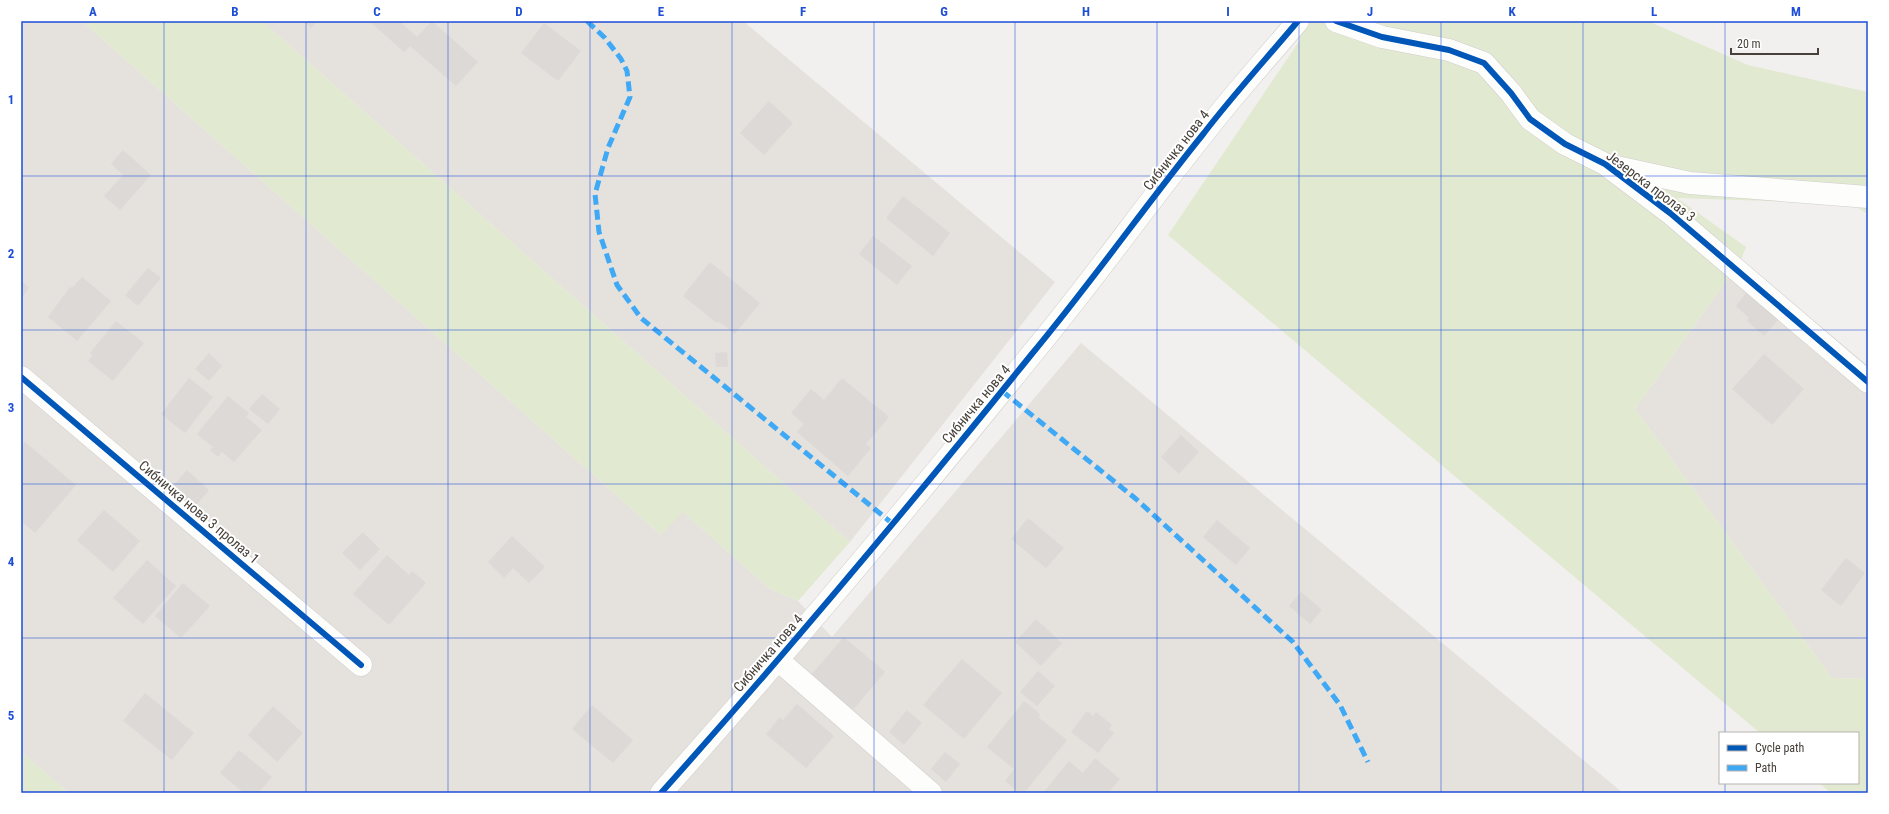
<svg xmlns="http://www.w3.org/2000/svg" width="1889" height="814" font-family="'Roboto Condensed',sans-serif">
  <rect width="100%" height="100%" fill="#f2f0ee"/>
  <!-- residential -->
  <path fill="#e5e1dd" d="M21 21H82L661 535 682 511 770 589 798 601 832 637 1081 343 1623 793H69L21 752Z
    M262 21H743L1055 282 850 542Z
    M1741 260 1868 366V679L1832 678 1635 409Z"/>
  <!-- green -->
  <path fill="#e2e9d1" d="M82 21H262L850 542 798 601 770 589 683 512 661 535Z
    M1298 21H1648L1748 65 1868 92V214L1851 204 1677 198 1746 247 1741 260 1635 409 1832 678 1868 679V793H1831L1819 783H1858V733H1760L1168 235 1300 40Z
    M21 752 69 793H21Z"/>
  <!-- building -->
  <path fill="#dcd9d7" d="M304 21H317L311 28Z
    M369 21H399L417 37 432 21 478 62 456 86 410 46 404 52Z
    M544 23 581 51 558 81 521 53Z
    M769 101 793 123 764 155 740 133Z
    M123 150 151 175 120 210 104 196 123 175 111 164Z
    M903 196 950 233 933 256 886 218Z
    M873 236 912 266 897 285 859 254Z
    M710 262 760 303 735 334 718 321 717 323 683 296Z
    M148 268 161 278 138 306 125 295Z
    M82 277 111 301 77 341 48 317 70 287 72 288Z
    M21 280 29 288 21 298Z
    M1746 293 1760 305 1765 299 1783 314 1764 336 1747 321 1749 318 1736 306Z
    M116 321 144 343 113 381 88 361 93 355 90 353Z
    M727 352 728 367H716L715 353Z
    M209 353 222 366 209 381 195 369Z
    M1764 354 1804 389 1772 425 1732 389Z
    M189 378 213 397 185 433 161 414Z
    M842 378 889 417 866 444 871 448 848 476 797 432 804 424 791 413 811 389 824 400Z
    M262 394 280 409 268 424 249 409Z
    M228 396 249 413 246 417 262 430 234 462 222 452 218 457 210 450 213 447 197 434Z
    M1181 435 1199 452 1179 474 1161 457Z
    M25 442 76 485 35 533 21 521V447Z
    M187 470 209 490 194 508 172 488Z
    M104 510 140 541 113 572 77 540Z
    M1028 518 1064 548 1046 568 1011 539Z
    M1217 520 1250 548 1236 565 1203 537Z
    M363 532 380 549 360 570 342 553Z
    M512 536 545 567 529 583 513 568 504 578 488 562Z
    M387 555 409 575 412 571 426 583 389 625 353 594Z
    M1846 558 1865 573 1841 606 1821 590Z
    M147 560 176 586 143 624 113 598Z
    M183 583 210 606 181 638 155 616Z
    M1301 592 1322 610 1310 624 1289 606Z
    M1036 619 1062 643 1041 666 1015 642Z
    M844 637 885 672 853 710 811 675Z
    M962 659 1002 693 964 739 923 705Z
    M1038 671 1055 686 1037 706 1020 692Z
    M145 693 194 733 172 760 123 721Z
    M1024 701 1040 714 1038 717 1067 740 1024 793H1020L1005 781 1014 769 987 747Z
    M797 704 834 736 806 768 766 734 780 717 783 720Z
    M592 705 633 740 613 763 572 729Z
    M273 706 303 733 277 762 248 735Z
    M907 710 922 723 904 745 889 732Z
    M1087 711 1093 716 1096 712 1112 725 1109 729 1114 733 1098 753 1071 732Z
    M239 750 272 777 258 793H244L220 773Z
    M945 752 960 764 946 782 931 769Z
    M1095 758 1120 779 1108 793H1043L1069 761 1083 773Z"/>
  <g fill="none" stroke-linecap="round" stroke-linejoin="round">
    <!-- minor casing -->
    <g stroke="#d0cecc" stroke-width="23">
      <path id="minor" d="M1336 21 1382 37 1449 50 1484 63 1511 93 1530 119 1565 144 1605 164 1670 213 1868 382
        M1612 166 1690 183 1868 197
        M21 377 361 665
        M778 660 931 793
        M661 793C788 651 911 504 1031 355 1091 283 1145 206 1204 133 1234 94 1267 58 1298 21"/>
    </g>
    <!-- minor -->
    <use href="#minor" stroke="#fdfdfc" stroke-width="22"/>
    <!-- quiet -->
    <path stroke="#3fa9f5" stroke-width="5" stroke-dasharray="10 5" stroke-linecap="butt" d="M587 21 605 38 621 59 627 71 630 97 608 148 595 194 599 232 617 285 641 318 893 524
      M1002 391 1136 499 1293 642 1340 705 1368 762"/>
    <!-- cycleway casing -->
    <g stroke="#fff" stroke-width="8">
      <path id="cycleway" d="M1336 21 1382 37 1449 50 1484 63 1511 93 1530 119 1565 144 1605 164 1670 213 1868 382
        M21 377 361 665
        M661 793C788 651 911 504 1031 355 1091 283 1145 206 1204 133 1234 94 1267 58 1298 21"/>
    </g>
    <!-- cycleway -->
    <use href="#cycleway" stroke="#0057b8" stroke-width="6"/>
  </g>
  <!-- grid -->
  <path fill="none" stroke="#1d4ed8" stroke-width="1" stroke-opacity="0.55" d="M164 21V793M306 21V793M448 21V793M590 21V793M732 21V793M874 21V793M1015 21V793M1157 21V793M1299 21V793M1441 21V793M1583 21V793M1725 21V733M21 176H1868M21 330H1868M21 484H1868M21 638H1868M1725 783V793"/>
  <g text-anchor="middle" dominant-baseline="central" stroke-width="4" stroke-linejoin="round" paint-order="stroke">
    <!-- street labels -->
    <g font-size="14" fill="#48413a" stroke="#fff">
      <text transform="translate(1176 150) rotate(-52)">Сибничка нова 4</text>
      <text transform="translate(1651 186) rotate(37)">Језерска пролаз 3</text>
      <text transform="translate(976 404) rotate(-50)">Сибничка нова 4</text>
      <text transform="translate(199 512) rotate(40)">Сибничка нова 3 пролаз 1</text>
      <text transform="translate(768 653) rotate(-49)">Сибничка нова 4</text>
    </g>
  </g>
  <!-- border -->
  <rect width="1889" height="814" fill="none" stroke="#ffffff" stroke-width="44"/>
  <!-- legend -->
  <rect x="1719" y="732" width="140" height="52" fill="#ffffff" stroke="#b6b3b0"/>
  <rect x="1727" y="745" width="20" height="6" fill="#0057b8" stroke="#b6b3b0"/>
  <text x="1755" y="752" font-size="12" fill="#48413a">Cycle path</text>
  <rect x="1727" y="765" width="20" height="6" fill="#3fa9f5" stroke="#b6b3b0"/>
  <text x="1755" y="772" font-size="12" fill="#48413a">Path</text>
  <!-- scale -->
  <path d="M1731 48v6h87v-6" fill="none" stroke="#48413a" stroke-width="2"/>
  <text x="1737" y="48" font-size="12" fill="#48413a" stroke="#ffffff" stroke-width="3" paint-order="stroke">20 m</text>
  <rect x="22" y="22" width="1845" height="770" fill="none" stroke="#1d4ed8" stroke-width="1.5"/>
  <g font-size="13" text-anchor="middle" font-weight="bold" fill="#1d4ed8">
    <text x="93" y="16">A</text>
    <text x="235" y="16">B</text>
    <text x="377" y="16">C</text>
    <text x="519" y="16">D</text>
    <text x="661" y="16">E</text>
    <text x="803" y="16">F</text>
    <text x="944" y="16">G</text>
    <text x="1086" y="16">H</text>
    <text x="1228" y="16">I</text>
    <text x="1370" y="16">J</text>
    <text x="1512" y="16">K</text>
    <text x="1654" y="16">L</text>
    <text x="1796" y="16">M</text>
    <text x="11" y="104">1</text>
    <text x="11" y="258">2</text>
    <text x="11" y="412">3</text>
    <text x="11" y="566">4</text>
    <text x="11" y="720">5</text>
  </g>
</svg>
